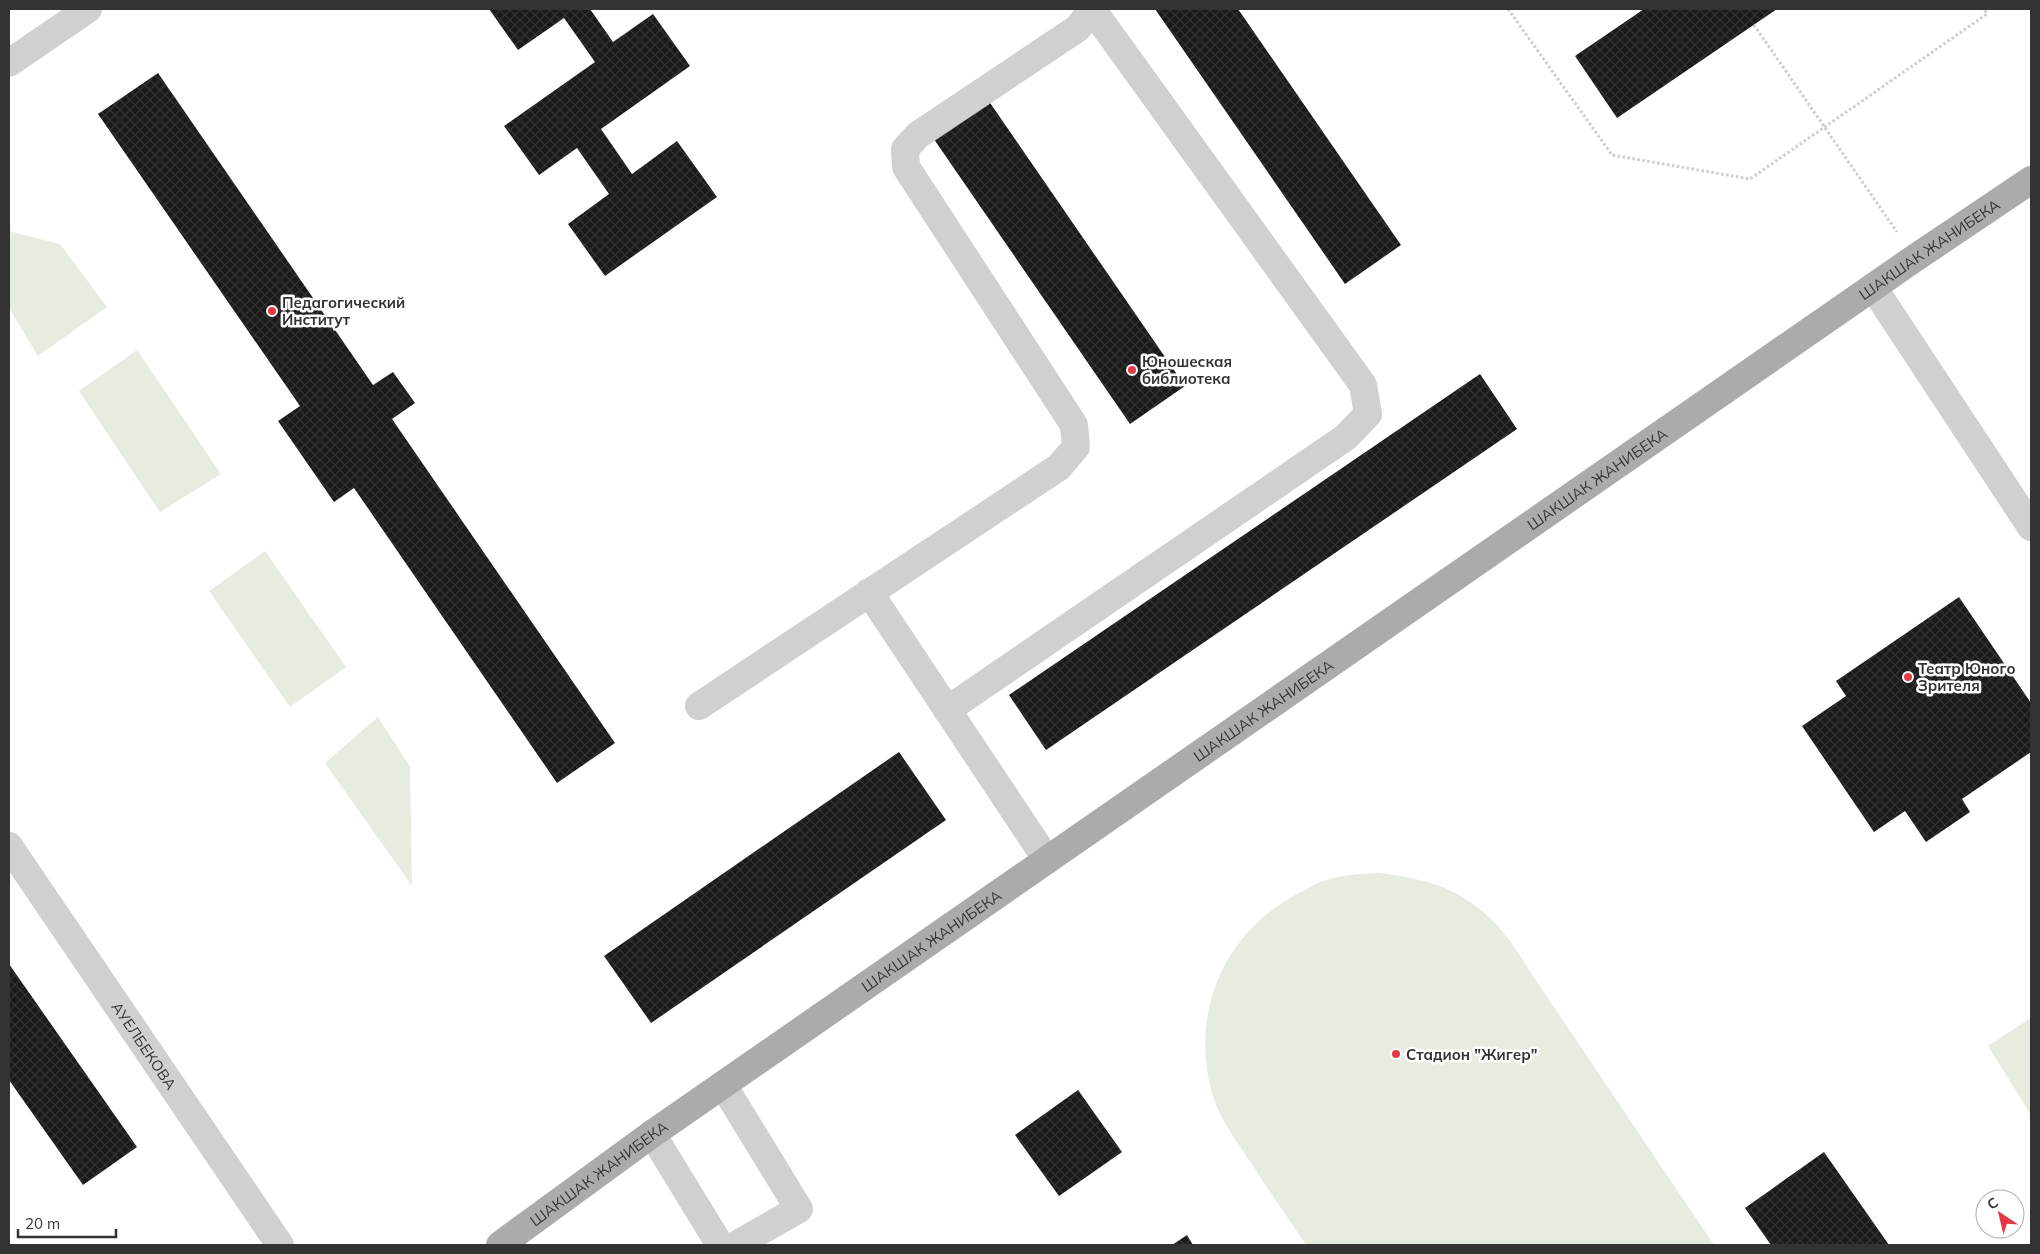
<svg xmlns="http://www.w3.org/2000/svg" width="2040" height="1254" font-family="Mulish,sans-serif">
  <defs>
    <pattern id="building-cross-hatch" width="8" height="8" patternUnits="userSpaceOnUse" patternTransform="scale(1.25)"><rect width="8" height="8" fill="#1a1a1a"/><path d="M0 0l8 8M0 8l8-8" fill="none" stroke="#333"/></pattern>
  </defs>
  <rect width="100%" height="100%" fill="#fff"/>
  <!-- grass -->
  <path fill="#e6ecdf" d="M9 231 60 244 107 307 38 356 9 308Z
    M137 350 221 474 160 512 79 391Z
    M265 551 346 667 290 707 209 591Z
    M378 717 410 767 412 886 325 763Z
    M1379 873C1453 881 1491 905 1529 970L1714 1245H1306C1288 1218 1269 1191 1251 1163 1236 1141 1218 1116 1211 1090 1190 1008 1227 928 1303 891 1310 887 1318 882 1327 880 1344 874 1362 874 1379 873Z
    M2031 1018V1115L1988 1046Z"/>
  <!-- building -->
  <path fill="url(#building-cross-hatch)" d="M489 9H590L613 42 653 14 690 66 601 129 632 174 677 141 717 197 605 276 568 224 609 194 577 148 539 175 504 126 595 62 564 18 518 50Z
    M1155 9H1238L1401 245 1345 284Z
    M1644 9H1777L1617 118 1575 56Z
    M158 73 373 385 393 372 415 403 392 419 615 743 557 783 354 488 334 502 278 421 300 406 98 114Z
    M984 94 1185 386 1130 424 929 132Z
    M1480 374 1517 429 1046 750 1009 695Z
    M1959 597 2031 703V752L1962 799 1970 812 1926 842 1905 811 1874 832 1802 726 1846 696 1836 681Z
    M899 752 946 820 651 1023 604 956Z
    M9 964 137 1147 83 1185 9 1080Z
    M1078 1090 1122 1152 1059 1196 1015 1135Z
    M1824 1152 1889 1245H1771L1745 1208Z
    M1187 1235 1193 1245H1172Z"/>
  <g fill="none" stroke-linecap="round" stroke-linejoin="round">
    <!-- path -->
    <path stroke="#cdcdcd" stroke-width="3" stroke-dasharray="2.5 2.5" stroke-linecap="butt" d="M1508 9 1612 155 1750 179 1987 14 1984 9
      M1754 25 1897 232"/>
    <!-- minor -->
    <g stroke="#d0d0d0" stroke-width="28">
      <path d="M9 63 88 9"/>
      <path d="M1873 287 2031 527"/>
      <path d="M869 592 1047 860"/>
      <path d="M699 706 1059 467 1076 447 1074 425 906 167 905 149 918 135 1078 28 1092 9"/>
      <path d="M947 710 1346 437 1368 414 1363 385 1092 9"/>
      <path id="s1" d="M9 846 280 1245"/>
      <path d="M723 1085 799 1209 736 1245"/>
      <path d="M652 1134 720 1245"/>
    </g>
    <!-- major -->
    <path stroke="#ababab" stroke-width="28" id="s2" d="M500 1245 652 1134 1915 258 2031 180"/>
  </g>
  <!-- markers -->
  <g fill="#e63946" stroke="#fff" stroke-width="2">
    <circle cx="272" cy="311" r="5"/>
    <circle cx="1132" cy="370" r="5"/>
    <circle cx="1908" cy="677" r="5"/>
    <circle cx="1396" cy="1054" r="5"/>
  </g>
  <g text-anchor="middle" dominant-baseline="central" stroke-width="5" stroke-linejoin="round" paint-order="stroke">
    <!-- street labels -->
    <g font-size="15" fill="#333" stroke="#fff">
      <text stroke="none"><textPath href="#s2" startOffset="1742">ШАКШАК ЖАНИБЕКА</textPath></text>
      <text stroke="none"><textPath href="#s2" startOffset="1338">ШАКШАК ЖАНИБЕКА</textPath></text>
      <text stroke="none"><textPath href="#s2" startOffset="932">ШАКШАК ЖАНИБЕКА</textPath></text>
      <text stroke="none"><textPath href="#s2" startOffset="528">ШАКШАК ЖАНИБЕКА</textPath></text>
      <text stroke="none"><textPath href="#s1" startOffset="241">АУЕЛБЕКОВА</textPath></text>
      <text stroke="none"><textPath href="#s2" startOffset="122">ШАКШАК ЖАНИБЕКА</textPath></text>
    </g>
    <!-- poi labels -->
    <g font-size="15" font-weight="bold" fill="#333" stroke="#fff" text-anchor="start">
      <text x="282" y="302">Педагогический<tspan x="282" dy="17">Институт</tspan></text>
      <text x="1142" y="361">Юношеская<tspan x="1142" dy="17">библиотека</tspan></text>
      <text x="1918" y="668">Театр Юного<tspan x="1918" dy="17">Зрителя</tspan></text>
      <text x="1406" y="1054">Стадион "Жигер"</text>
    </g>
  </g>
  <!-- border -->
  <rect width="2040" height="1254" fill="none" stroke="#333333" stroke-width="20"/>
  <!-- north arrow -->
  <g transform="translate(2000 1214) rotate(325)"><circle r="24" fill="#ffffff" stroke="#adadad"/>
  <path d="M0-4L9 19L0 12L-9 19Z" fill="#e63946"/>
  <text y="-8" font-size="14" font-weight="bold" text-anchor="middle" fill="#333333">С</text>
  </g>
  <!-- scale -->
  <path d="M18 1229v8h98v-8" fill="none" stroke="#333333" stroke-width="2.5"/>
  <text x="25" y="1229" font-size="15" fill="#333333" stroke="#ffffff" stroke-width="4" paint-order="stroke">20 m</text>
</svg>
